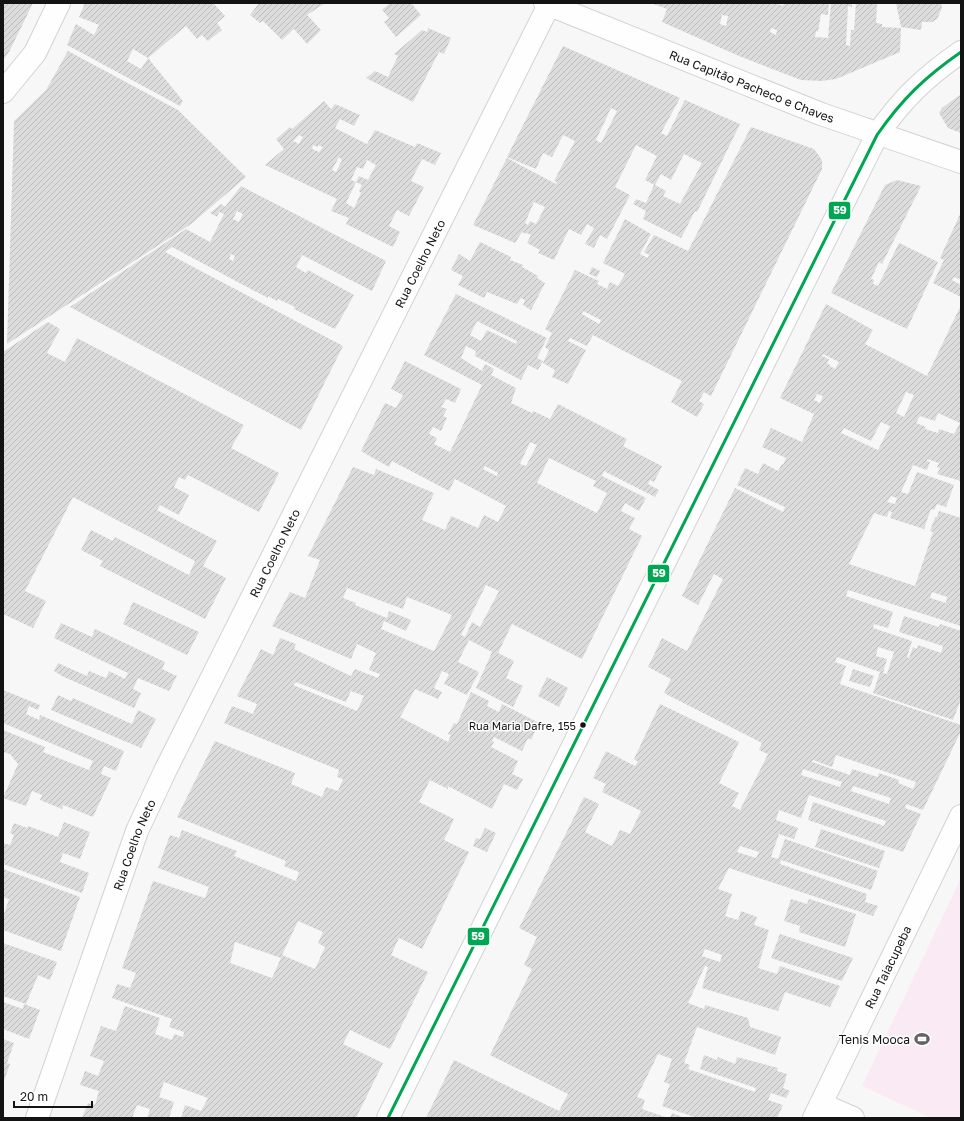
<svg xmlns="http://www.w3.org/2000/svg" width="964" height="1121" font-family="'Golos Text',sans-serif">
  <defs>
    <pattern id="building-hatch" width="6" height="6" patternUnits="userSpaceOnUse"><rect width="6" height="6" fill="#dcdcdc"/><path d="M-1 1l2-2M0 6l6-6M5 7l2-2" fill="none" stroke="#bcbcbc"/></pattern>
  </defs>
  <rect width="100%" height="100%" fill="#f8f7f7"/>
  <!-- pitch -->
  <path fill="#faeaf3" d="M961 878V1118H931L862 1086Z"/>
  <!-- building -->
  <path fill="url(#building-hatch)" fill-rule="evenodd" d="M3 3H33L9 52 3 60Z
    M85 3H213L225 16 217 23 222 30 208 41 202 35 197 39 186 26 148 58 183 101 180 106 67 45 76 24 94 35 99 25 79 17ZM133 49 148 58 141 69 127 61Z
    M259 3H325L307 15 321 30 307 44 294 29 282 40 263 21 260 23 250 15Z
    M390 3H411L421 15 396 37 384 22 389 18 382 10Z
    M651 3H775L783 6 784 3H829L828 15 821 14 818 32 816 31 815 37 828 38 831 3H852V7L848 6 846 45 850 46 851 30H854L856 3H877L876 23 882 24V27L901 28 900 52 836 79 821 81 801 80 739 56 662 22 667 9ZM722 15 728 16 726 26 720 24ZM771 28 777 30 776 35 770 32Z
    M896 3H941L942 8 937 19 932 22H922L921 30 901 27Z
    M428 28 451 38 444 54 439 52 413 102 366 78 375 71 388 77 398 56 394 54 422 30 427 32Z
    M563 46 680 98 661 133 667 136 685 100 740 124 697 212 695 211 681 238 643 219 646 211 633 204 636 199 646 203 654 185 645 180 657 156 636 145 615 187 630 195 607 239 600 235 594 248 585 244 594 228 587 224 581 235 569 229 554 260 538 253 540 250 527 243 531 235 527 233 526 234 522 232 515 243 473 225 507 158 556 184 557 182 554 181 575 141 563 135 552 157 543 153 536 169 507 157ZM611 108 617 111 601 143 596 140ZM684 154 702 163 680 204 663 196 666 191 655 185 661 174 671 180ZM534 202 545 207 536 224 530 221 528 225 525 223Z
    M68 51 178 110 246 177 191 224 7 344 14 121 46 90Z
    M961 94V133L948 128 939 113 942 108Z
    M324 101 331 109 335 104 360 115 354 126 340 119 335 128 367 144 375 130 415 147 417 143 441 153 435 165 422 159 411 181 424 187 409 216 397 210 389 226 400 232 393 247 346 224 349 218 331 211 337 199 265 165 284 149 276 139 290 127 292 129ZM299 135 303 137 299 144 293 141ZM313 145 318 147V145L323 147 319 152 312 149ZM339 157 342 160 336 172 332 170ZM367 160 376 165 368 180 359 176 356 182 351 180 357 167 363 169ZM356 182 362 185 359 191 361 193 354 208 346 203Z
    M751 127 814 149 822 160V169L711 396 704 392 699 401 704 404 697 417 671 402 682 381 593 335 587 346 570 338 568 341 586 350 568 384 552 377 555 370 543 363 549 350 545 347 552 333 545 329 575 270 599 281 597 284 607 289 610 282 618 286 625 274 603 263 625 219 651 234 640 254 648 258 649 255 644 252 654 235 688 251ZM583 311 601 320 599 324 582 314Z
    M897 180 921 186 882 264 879 262 871 279 874 280 873 284 878 286 899 243 938 262 907 329 831 293 885 185Z
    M241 186 386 261 372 291 302 255 296 267 306 273 308 270 354 295 335 329 294 309 295 307 278 299 277 301 268 296V298L172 247 165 252 343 346 301 430 70 307 186 229 210 242 224 214 219 212 217 217 210 213 221 204 225 207ZM237 211 243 214 239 222 233 219ZM231 254 235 256 233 261 229 259Z
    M961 212V280L954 277 952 280 961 285V297L933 283 944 260 940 258Z
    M480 242 511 257 510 260 523 265 522 267 538 276 537 278 545 283 531 310 523 305 525 300 521 298 517 304 487 292 484 298 458 285 463 276 451 270 459 254 470 261Z
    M592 267 600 271 597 277 589 274Z
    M456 294 547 338 537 358 543 361 538 370 528 365 521 380 475 356 476 351 466 346 461 358 482 371 485 364 494 369 491 375 516 388 511 403 532 413 533 411 550 419 558 404 627 439 623 446 662 466 654 482 650 480 648 484 659 490 655 497 604 471 602 476 646 498 639 511 625 503 621 511 635 518 629 529 642 536 582 659 512 624 498 653 514 661 506 678 523 686 513 707 476 688 492 652 469 640 458 662 479 672 467 695 444 684 449 674 442 671 434 688 442 692 438 699 415 689 403 712 400 717 448 742 451 735 448 734 454 723 457 724 471 692 489 701 487 706 499 712 502 704 539 723 531 740 528 738 522 751 494 737 492 741 494 742 491 747 518 761 512 774 523 779 517 790 504 784 492 809 448 786V789L430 780 419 802 454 819 444 840 469 852 422 949 399 938 391 955 428 972 390 1049 350 1030 343 1044 383 1063 356 1118H181L185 1105 201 1111 208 1098 164 1082 159 1097 174 1102 169 1118H147L150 1109 137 1105 132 1118H82L88 1103 95 1105 99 1091 80 1085 85 1071 98 1076 104 1061 90 1056 101 1026 116 1031 125 1006 160 1018 155 1034 172 1040 174 1034 183 1037 184 1032 169 1027 172 1019 112 998 117 984 130 988 136 973 122 968 153 881 205 898 209 887 158 868 170 835 179 838 182 830 237 851 234 856 296 881 299 872 284 866 286 861 177 817 215 741 295 773 291 784 322 797 326 787 338 791 343 779 337 777 339 770 224 723 232 706 253 714 257 704 237 696 261 649 273 655 280 638 296 644 294 649 351 676 355 669 378 678 380 674 369 670 376 653 357 644 351 659 272 626 290 592 305 598 320 560 308 556 353 467 374 475 376 469 434 493 422 520 445 530 451 516 478 528 484 515 498 522 506 506 455 479 449 491 392 461 389 467 361 451 385 403 396 408 403 395 391 389 405 361 461 389 455 403 446 399 441 407 447 409 443 416 447 418 441 431 433 427 429 434 437 438 434 444 450 452 482 385 424 355ZM477 321 517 341 516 344 487 330 481 341 470 335ZM530 442 537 445 526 466 520 464ZM549 458 596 481 593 486 607 493 597 513 537 483ZM485 466 498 473 497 476 483 469ZM486 585 499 591 480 627 472 622 465 637 461 635ZM347 588 403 609 407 597 452 615 434 651 381 629 384 621 406 631 411 620 389 611 387 618 355 605 356 603 343 598ZM296 682 346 702 351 691 364 696 357 711 293 685ZM298 921 323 932 318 943 325 947 315 969 282 955ZM235 942 281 958 272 978 230 963Z
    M826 304 873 330 865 344 927 376 961 305V481L937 474 940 468 937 467 939 463 927 459V461L930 462 927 470 913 465 901 492 908 494 917 472 954 485 946 507 937 504 934 510 931 509 924 529 890 518 892 512 889 511 887 517 874 513 849 564 915 586 933 532 930 531 935 517H937L939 511 961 518V626L848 590 846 596 893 612 888 628 874 624 873 628 912 641 907 657 909 658 913 647 917 649 918 645 941 653 943 646 899 632 904 616 939 627 940 624 961 631V699L953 720 873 693 880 672 837 657 835 662 846 666 840 684 961 725V731L923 810 906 804 905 808 921 814 903 852 808 820 813 802 884 826 886 821 809 795 801 818 779 810 776 820 798 828 794 839 779 834 771 857 778 859 785 839 878 871 871 890 781 860 780 864 867 894 865 902 878 906 873 916 729 868 718 889 732 894 725 916 738 920 741 911 757 917 754 925 769 930 758 968 777 974 780 966 840 986 830 1007 785 992 778 1011 702 988 708 967 705 966 688 1003 704 1009 705 1005 748 1018 750 1027 781 1037 775 1055 697 1027 684 1063 690 1065 688 1069 755 1092 756 1088 700 1069 704 1055 717 1060 718 1057 735 1064 737 1057 778 1068 777 1071 787 1074 783 1088 790 1091 786 1098 771 1093 768 1100 783 1105 777 1118H697L662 1106 670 1084 664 1082 672 1059 658 1054 637 1097 645 1100 642 1109 665 1117 664 1118H426L454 1060 559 1111 568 1094 490 1055 532 969 524 965 537 937 519 928 584 797 599 804 585 832 612 846 620 830 630 834 641 811 602 792 606 784 593 778 606 751 635 766 638 762 634 759 660 704 739 742 719 783 739 793 732 806 740 810 768 754 759 750 762 743 664 693 671 679 648 667 662 638 687 651 723 579 714 574 698 605 682 596 735 488 783 512 785 507 737 485 745 468 758 474 763 463 778 471 782 464 783 465 786 458 762 447 771 428 802 442 814 414 780 398ZM823 354 839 362 835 369 830 366V365L827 363 829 359 822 356ZM906 392 914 395 904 417 896 413ZM817 394 823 396 820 403 814 400ZM938 413 960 423 954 434 939 429 938 433 925 429 926 427 916 423 920 416 935 421ZM881 422 890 426 878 450 841 433 844 428 871 441ZM891 496 897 498 895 504 887 502ZM932 592 947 597 946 603 930 598ZM878 647 894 652 887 674 883 673 887 659 876 656ZM836 755 916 782 913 789 898 783 899 780 879 773 878 777 852 769 850 775 812 762 813 760 832 767ZM803 769 842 782 840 787 801 775ZM853 786 891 798 889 804 851 791ZM740 846 759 852 756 858 737 852ZM705 949 722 955 720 962 702 956Z
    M48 322 60 329 47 353 65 362 77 338 244 425 231 448 279 473 259 512 188 475 185 480 179 477 174 487 189 495 179 515 160 505 157 510 217 541 203 566 226 578 205 619 100 566 103 561 81 550 91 530 113 541 115 537 189 575 195 561 73 497 25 591 46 601 33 628 3 614V352Z
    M133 602 199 632 187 655 123 624Z
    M61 623 92 637 95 629 165 662 162 669 177 676 169 691 138 678 133 689 141 693 134 708 62 676 54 671 58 663 87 676 89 671 106 678 109 671 125 679 128 673 54 638Z
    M853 669 874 676 870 687 849 681Z
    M547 677 568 688 559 707 538 696Z
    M3 690 40 705 38 710 29 706 26 714 39 720 40 715 124 751 116 771 104 766 101 774 111 778 93 817 63 805 62 809 40 800 42 795 32 791 26 806 3 798 18 764 10 754 3 752V730L45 747 43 752 89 770 93 761 3 723Z
    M58 695 71 701 73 698 132 724 138 710 156 719 141 748 51 710Z
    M64 822 90 832 80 859 63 853 60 862 89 873 82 893 3 864V843L10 845 14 835 10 833 14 823 27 828 28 826 58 837Z
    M485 828 496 833 487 852 473 846 476 838 480 839Z
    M821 829 885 851 879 868 815 847Z
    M3 869 80 897 61 951 3 930V917L9 899 3 897Z
    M791 899 807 904 809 899 856 914 845 947 799 932 800 926 784 921Z
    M780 934 853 958 842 981 771 958Z
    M3 943 57 962 50 980 38 975 26 1004 3 996Z
    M3 1002 23 1009 24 1004 40 1010 29 1039 3 1029Z
    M3 1039 14 1043 7 1063 10 1064 3 1084Z
    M672 1113 685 1118H670Z"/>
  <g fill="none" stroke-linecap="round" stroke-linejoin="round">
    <!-- minor casing -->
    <g stroke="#d3d2d2" stroke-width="24">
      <g id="minor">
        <path d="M3 92 35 53 59 3"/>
        <path d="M821 1104 853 1118"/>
        <path id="s1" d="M37 1118 137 831 166 769 549 5"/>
        <path id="s2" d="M814 1118 961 816"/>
      </g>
    </g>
    <!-- tertiary casing -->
    <g stroke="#d3d2d2" stroke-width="24">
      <path id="tertiary" d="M388 1118 877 135C902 99 925 77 961 52"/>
    </g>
    <!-- secondary casing -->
    <g stroke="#d3d2d2" stroke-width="24">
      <g id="secondary">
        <path id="s3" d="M545 3 821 114 961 162"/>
      </g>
    </g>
    <!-- minor -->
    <use href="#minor" stroke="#fefefe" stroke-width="22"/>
    <!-- tertiary -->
    <use href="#tertiary" stroke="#fefefe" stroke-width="22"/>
    <!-- secondary -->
    <use href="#secondary" stroke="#fefefe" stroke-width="22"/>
    <!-- bus-1 casing -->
    <g stroke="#fff" stroke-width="6">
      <path id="bus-1" d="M388 1118 877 135C902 99 925 77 961 52"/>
    </g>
    <!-- bus-1 -->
    <use href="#bus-1" stroke="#00a651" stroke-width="3"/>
  </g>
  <!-- icons -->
  <defs>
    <g id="stadium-bare" transform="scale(1.2)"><path d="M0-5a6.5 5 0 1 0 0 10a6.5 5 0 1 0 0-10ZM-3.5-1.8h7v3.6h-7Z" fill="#646363" stroke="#fff" stroke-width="2.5" paint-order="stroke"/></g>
  </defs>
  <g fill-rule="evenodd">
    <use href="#stadium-bare" x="922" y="1039"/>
  </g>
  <!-- markers -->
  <circle fill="#141313" stroke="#fff" stroke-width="1.5" cx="583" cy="725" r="3.5"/>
  <g text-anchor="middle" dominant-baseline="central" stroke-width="3" stroke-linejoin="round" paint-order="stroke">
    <!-- bus labels -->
    <g font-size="11" fill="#141313" stroke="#fff" text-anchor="end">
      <text x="576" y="725">Rua Maria Dafre, 155</text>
    </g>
    <!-- street labels -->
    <g font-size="12" fill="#141313" stroke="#fff">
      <text stroke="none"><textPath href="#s3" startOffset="223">Rua Capitão Pacheco e Chaves</textPath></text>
      <text stroke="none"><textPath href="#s1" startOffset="938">Rua Coelho Neto</textPath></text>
      <text stroke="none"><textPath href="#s1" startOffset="614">Rua Coelho Neto</textPath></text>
      <text stroke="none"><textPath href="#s1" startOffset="290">Rua Coelho Neto</textPath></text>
      <text stroke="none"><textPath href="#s2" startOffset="168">Rua Taiacupeba</textPath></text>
    </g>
    <!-- poi labels -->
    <g font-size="12" fill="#141313" stroke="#fff" text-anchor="end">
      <text x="910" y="1039">Tenis Mooca</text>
    </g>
  </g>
  <g stroke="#fff" stroke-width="1.5">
    <rect x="828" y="201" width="23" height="19" rx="4" fill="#00a651"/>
    <rect x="647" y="564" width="23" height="19" rx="4" fill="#00a651"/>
    <rect x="467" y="927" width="23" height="19" rx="4" fill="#00a651"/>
  </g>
  <g font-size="11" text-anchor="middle" font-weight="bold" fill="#fff">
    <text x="840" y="214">59</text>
    <text x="659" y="577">59</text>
    <text x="478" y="940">59</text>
  </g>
  <!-- border -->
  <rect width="964" height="1121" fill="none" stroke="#141313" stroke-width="8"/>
  <!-- scale -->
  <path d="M14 1101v6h78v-6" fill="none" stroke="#141313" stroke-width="2"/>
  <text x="20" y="1101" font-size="12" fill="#141313" stroke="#ffffff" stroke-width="3" paint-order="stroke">20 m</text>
</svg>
